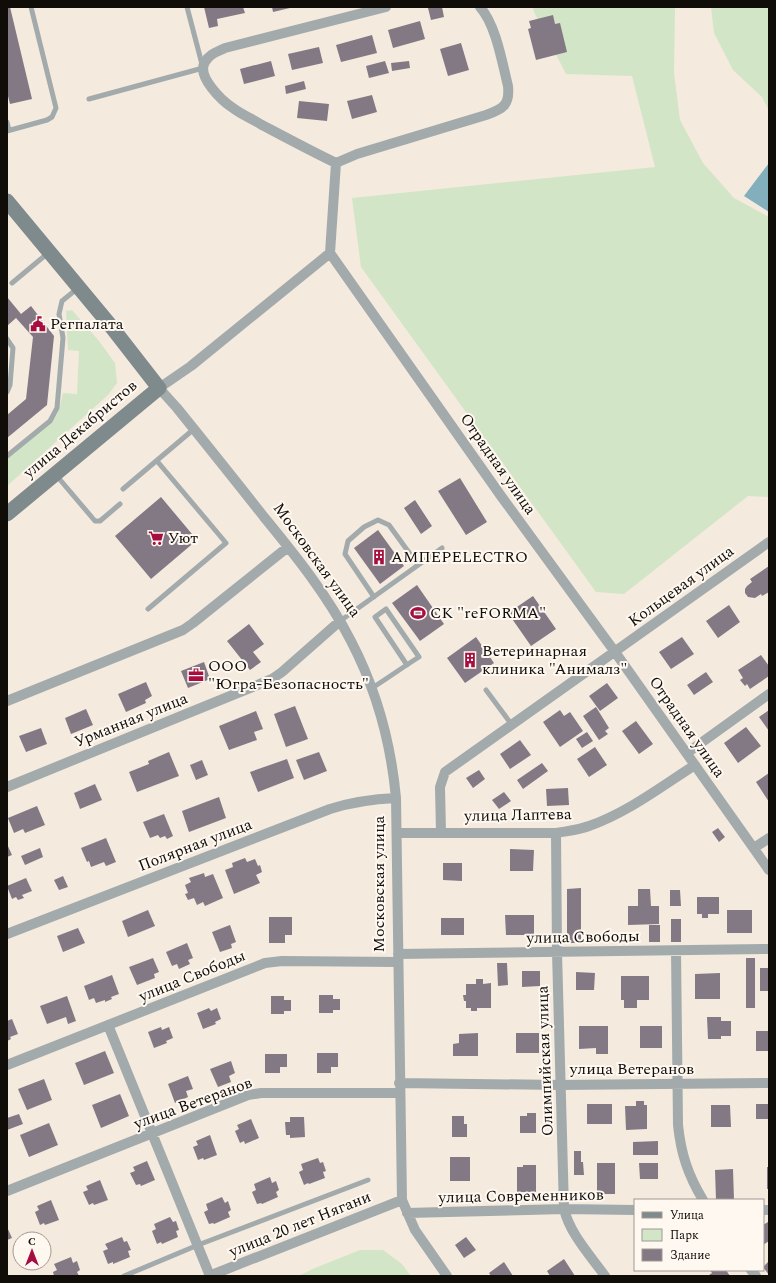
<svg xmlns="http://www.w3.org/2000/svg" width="776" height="1283" font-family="Spectral,serif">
  <rect width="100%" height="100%" fill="#f5eade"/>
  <!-- green -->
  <path fill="#d2e5c7" d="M533 7H675L674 73 680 120 703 163 734 198 769 217V497L748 496 624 594 596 592 361 267 352 198 655 167 632 76 566 74 534 12Z
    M711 7H769V111L762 97 733 70 714 33Z
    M72 310 99 341 115 363 117 383 108 395 7 486V457L56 416 59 410 63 393 77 394 79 351 68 350 66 311Z
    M360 1250H383L402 1264 411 1276H298L315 1268Z"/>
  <!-- water -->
  <path fill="#83aebb" d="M769 163V212L744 196Z"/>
  <!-- building -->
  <path fill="#837984" d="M7 7H10L32 99 10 104 7 92Z
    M204 7H243L245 13 217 19 218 26 209 28Z
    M272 7H290V8L273 12Z
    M432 7H442L444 17 431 20 428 8Z
    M553 15 555 24 560 23 567 52 536 60 528 29 531 28 529 21Z
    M420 21 425 39 393 48 388 30Z
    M372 35 377 53 341 62 336 45Z
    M461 43 469 70 448 76 440 49Z
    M319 47 323 63 292 70 288 54Z
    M271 61 275 76 244 84 240 69Z
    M385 61 389 73 369 78 366 66Z
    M409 61 410 68 392 71 391 63Z
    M304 81 306 89 286 94 285 86Z
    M372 95 377 112 352 119 347 101Z
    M299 101 329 104 327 121 297 118Z
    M7 297 21 314 31 306 54 336 47 405 7 438V415L26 399 33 337 16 318 7 326Z
    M460 478 487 522 466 535 438 491Z
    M161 497 197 540 151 579 115 536Z
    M415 500 432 526 421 534 404 508Z
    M378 530 404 566 380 584 354 548Z
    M769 566V592L762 596 761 594 755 598 748 597 745 593V589L747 586 752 582 750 579Z
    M417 585 444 624 420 641 392 603Z
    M533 596 556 629 531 646 508 613Z
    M729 605 740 622 718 638 706 621Z
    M249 624 264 644 253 652 261 662 250 670 227 641Z
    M476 637 494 663 465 683 447 658Z
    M682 637 694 654 671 669 659 652Z
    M761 655 769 666V676L750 689 747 684 745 686 740 680 743 678 738 670Z
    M204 662 210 679 188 688 181 671Z
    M706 672 713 682 694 695 687 685Z
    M146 682 152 696 145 700 146 703 126 712 118 694Z
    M607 683 618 698 600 711 589 696Z
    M295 706 308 739 286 747 274 714Z
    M596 707 609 728 605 731 608 734 599 740 583 716Z
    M86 709 93 725 71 734 65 718Z
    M560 710 564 716 570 712 583 731 560 747 543 722Z
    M769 710V731L759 717Z
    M256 711 263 729 254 732 257 740 229 750 219 726Z
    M636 721 653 744 639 754 622 731Z
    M746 727 761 746 738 763 724 743Z
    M41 728 47 744 26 752 19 736Z
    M587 732 593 741 582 748 576 739Z
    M520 740 531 755 510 769 500 754Z
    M595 747 607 765 589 777 577 759Z
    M169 752 179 776 137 792 129 772 149 764 148 761Z
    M319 752 327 771 304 780 296 760Z
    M287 759 294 778 258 792 250 772Z
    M202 760 208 775 196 780 190 765Z
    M542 763 548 771 523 789 517 780Z
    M479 770 485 779 473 788 466 778Z
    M769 773V802L756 782Z
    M95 784 102 800 80 809 74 793Z
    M568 788 569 805 547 806 546 789Z
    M504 792 511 801 499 809 492 800Z
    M219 797 226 818 189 832 182 811Z
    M37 806 45 825 25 833 23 829 14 833 8 818Z
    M164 814 173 836 167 839 165 836 160 838 158 835 150 838 143 822Z
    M718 828 725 837 719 842 712 832Z
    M106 838 116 862 106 866 104 862 91 867 89 861 87 862 81 848Z
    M7 844 12 855 7 857Z
    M40 848 43 857 25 865 21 856Z
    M510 849 534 850 533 871H510Z
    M245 858 247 862 255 859 258 866 260 865 262 872 256 875 260 883 234 894 225 870 233 867 232 863Z
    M443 863H462V881L443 880Z
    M204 873 205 877 213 874 223 898 205 906 203 902 197 905 194 898 188 900 185 894 188 893 185 885 191 882 189 878Z
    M63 876 68 887 59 890 54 880Z
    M26 878 32 891 22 895 24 898 18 900 16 897 12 899 7 886Z
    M581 888V943H567V889Z
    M638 889H650L651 906H659V924L628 925V906H638Z
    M670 890H680L681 906H670Z
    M697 897H719V914H708V918H702V914H697Z
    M148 910 155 926 128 937 122 921Z
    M727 910H752V933H727Z
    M505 915H534V935H506Z
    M269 917H292V935H285V943H269Z
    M441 918H464V935H441Z
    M671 919H681V942H671Z
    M230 925 236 942 231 944 232 948 220 952 212 932Z
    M649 925H660V942H649Z
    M78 928 85 943 63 952 57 936Z
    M187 943 193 958 188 960 190 964 179 969 177 964 172 966 166 952Z
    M153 958 159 972 154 974 155 978 137 985 129 967Z
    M746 958H755V1008H746Z
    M497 963H507L508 985 498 986Z
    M760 968H769V991H760Z
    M522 971H540V986L522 987Z
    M576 972 595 973 594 990H576Z
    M720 973V999H695V974Z
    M112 975 119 994 111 997 112 999 105 1002V1000L96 1003 94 998 89 1000 84 986Z
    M621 976H649V1000H637V1008H624V1000H621Z
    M476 979H483V984L491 983V1008H477V1011H471V1008H466V1001H464L463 995H466V984H476Z
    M319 995H333V999H340V1010H333V1013H319Z
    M67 996 76 1021 68 1024 66 1017 47 1024 40 1006Z
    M271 996H284V1000H291V1011H284V1014H271Z
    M209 1008 211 1011 217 1008 221 1019 215 1022 216 1024 203 1029 197 1013Z
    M707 1017H721V1021H731V1036H721V1039H708Z
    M12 1019 18 1034 10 1037 11 1039 7 1041V1021Z
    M579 1026H608V1054H596V1048L579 1049Z
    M640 1026H662V1048H640Z
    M161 1027 162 1030 169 1027 173 1038 166 1041 167 1043 154 1048 148 1032Z
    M756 1031H769V1051H756Z
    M478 1033V1056H453V1044L459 1043V1034Z
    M516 1033H539V1053H516Z
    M105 1051 114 1073 84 1085 75 1063Z
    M317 1053H338V1067H331V1073H317Z
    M265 1054H287V1067H280V1073H265Z
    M231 1061 235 1073 229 1076 231 1082 218 1087 210 1069Z
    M188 1076 193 1089 186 1091 188 1097 175 1103 168 1084Z
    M44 1079 52 1100 27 1110 18 1089Z
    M120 1094 129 1116 101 1128 92 1105Z
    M636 1101H644V1105H647V1129L626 1130 625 1106H636Z
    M587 1104H612V1124H587Z
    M756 1104H769V1119H756Z
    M711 1105H730L731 1127H711Z
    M527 1113H536V1133H520V1116H527Z
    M19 1114 23 1124 7 1130V1118Z
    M452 1116H464V1124H467V1137H452Z
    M290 1117H304L305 1137 290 1138V1135H286L285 1122H290Z
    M251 1119 259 1138 245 1144 244 1141 240 1143 235 1131 239 1129 237 1125Z
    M49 1123 58 1145 29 1157 20 1135Z
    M210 1135 217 1155 204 1160 203 1158 198 1160 193 1147 198 1145 196 1141Z
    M658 1141V1155H633V1142Z
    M574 1151H581V1162H583L584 1175H574Z
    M450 1157H470V1181H450Z
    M318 1158 320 1163 323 1162 326 1171 323 1172 325 1178 309 1184 308 1183 304 1185 299 1172 303 1170 301 1164Z
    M147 1161 155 1180 141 1186 140 1184 136 1185 130 1173 135 1171 133 1167Z
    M597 1163H615V1194H597Z
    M639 1163H658V1179H640Z
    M523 1165H536V1192H517V1167H523Z
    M767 1167H769V1189H767Z
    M733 1169 734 1200H716L715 1170Z
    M270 1177 272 1183 276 1181 279 1190 276 1192 278 1197 262 1204 261 1203 257 1204 252 1192 256 1190 254 1184Z
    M100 1180 108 1200 94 1205 93 1203 89 1205 83 1192 88 1190 86 1186Z
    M222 1197 225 1203 228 1201 231 1210 228 1212 230 1217 214 1224 213 1223 209 1224 204 1212 208 1210 206 1204Z
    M51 1200 59 1220 45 1225 44 1223 40 1225 35 1212 39 1210 37 1206Z
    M170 1217 173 1222 176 1221 179 1230 176 1231 178 1237 162 1244 161 1242 157 1244 152 1231 156 1229 154 1224Z
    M768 1222 769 1224V1241L763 1245V1225Z
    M7 1227 12 1238 7 1240Z
    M122 1237 124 1242 127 1241 131 1250 128 1251 130 1257 113 1264V1262L108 1264 103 1251 108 1249 105 1244Z
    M466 1237 476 1250 464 1258 455 1245Z
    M71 1257 73 1263 77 1261 80 1270 77 1272 79 1276H54L53 1272 57 1270 54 1264Z
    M564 1259 575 1276H550L547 1271Z
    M769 1261V1275L763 1267Z
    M504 1262 513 1276H491L489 1273Z
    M710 1270H726L730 1276H710L709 1275 712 1273Z"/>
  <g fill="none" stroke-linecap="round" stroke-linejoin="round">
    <!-- lane -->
    <path stroke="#a2aaac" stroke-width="5" d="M89 99 203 68 187 7
      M7 122 9 130
      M7 131 47 120 52 117 56 108 31 7
      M12 283 48 253
      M7 339 13 348 10 385 7 392
      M7 456 50 421 57 408 63 338 59 314 62 301 78 288
      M56 475 95 521H100L120 504
      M123 489 194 429
      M374 597 345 554 348 541 364 527 378 520 389 525 418 565
      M148 609 226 543 157 461
      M340 621 442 548
      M372 688C388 678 403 667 419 657L386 609 375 617 407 665
      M486 690 512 725
      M124 1276 198 1245 368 1180"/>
    <!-- street -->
    <path stroke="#a2aaac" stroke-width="10" d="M336 163 357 154 486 115C503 109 510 105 508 86 502 62 496 25 480 7
      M330 253 336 163C311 151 287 138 262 125 253 119 242 115 233 108 222 101 196 76 205 62 209 54 217 52 225 48L386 7
      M7 701 183 630 193 623 288 547
      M687 753 769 694
      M7 787 272 679 282 672 340 621
      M441 832 440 787 445 772 769 542
      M397 833H556C567 831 579 830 589 826 627 813 662 786 695 765
      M556 833 557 952 564 1209C570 1234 590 1255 605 1276
      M754 848 769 838
      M7 934 330 809C352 802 373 799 396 798
      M676 951 678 1125C681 1154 688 1175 703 1200
      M398 954 769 949
      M108 1025 210 1276
      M7 1065 265 963 282 961 398 962
      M399 1083 560 1085 769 1083
      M7 1191 248 1095 261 1093H400
      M763 1210H769
      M407 1213 564 1209 635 1210
      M751 1270 756 1276
      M209 1276 402 1200
      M447 1276 415 1230 402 1200 396 798C391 744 376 689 351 641 328 596 296 556 264 517 235 480 206 444 177 408L159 388 191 366 330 253 501 496 615 652 769 870"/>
    <!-- secondary -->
    <path stroke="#7f8a8d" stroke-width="15" d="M7 201 110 325 159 388 7 514"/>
  </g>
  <!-- icons -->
  <defs>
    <g id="civic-bare" transform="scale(1.2)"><path d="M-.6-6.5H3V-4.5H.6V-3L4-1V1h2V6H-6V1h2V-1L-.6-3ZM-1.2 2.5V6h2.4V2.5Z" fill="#a60e42" stroke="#fef8f1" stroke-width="2.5" paint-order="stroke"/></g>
    <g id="supermarket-bare" transform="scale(1.2)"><path d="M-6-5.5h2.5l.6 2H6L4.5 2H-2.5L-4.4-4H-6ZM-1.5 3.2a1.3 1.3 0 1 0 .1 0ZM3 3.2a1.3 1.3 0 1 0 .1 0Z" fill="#a60e42" stroke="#fef8f1" stroke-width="2.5" paint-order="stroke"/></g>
    <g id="building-bare" transform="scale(1.2)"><path d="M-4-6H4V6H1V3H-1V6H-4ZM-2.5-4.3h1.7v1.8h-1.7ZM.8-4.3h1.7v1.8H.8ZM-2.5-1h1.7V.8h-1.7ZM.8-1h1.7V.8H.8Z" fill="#a60e42" stroke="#fef8f1" stroke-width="2.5" paint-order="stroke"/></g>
    <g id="stadium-bare" transform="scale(1.2)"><path d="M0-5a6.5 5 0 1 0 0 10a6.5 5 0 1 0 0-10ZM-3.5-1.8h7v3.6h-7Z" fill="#a60e42" stroke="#fef8f1" stroke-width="2.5" paint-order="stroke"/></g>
    <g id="office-bare" transform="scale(1.2)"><path d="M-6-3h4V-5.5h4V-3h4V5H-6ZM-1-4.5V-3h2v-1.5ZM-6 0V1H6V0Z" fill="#a60e42" stroke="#fef8f1" stroke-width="2.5" paint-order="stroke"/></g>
  </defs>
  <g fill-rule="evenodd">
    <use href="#civic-bare" x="38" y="324"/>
    <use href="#supermarket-bare" x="156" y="538"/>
    <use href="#building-bare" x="379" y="557"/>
    <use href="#stadium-bare" x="418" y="613"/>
    <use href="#building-bare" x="470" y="660"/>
    <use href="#office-bare" x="196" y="675"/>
  </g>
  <g text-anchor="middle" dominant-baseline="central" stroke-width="4" stroke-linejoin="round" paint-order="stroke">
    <!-- poi labels -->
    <g font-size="16" fill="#100d09" stroke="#fef8f1" text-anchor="start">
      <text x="50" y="324">Регпалата</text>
      <text x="168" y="538">Уют</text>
      <text x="391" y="557">АМПЕРELECTRO</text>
      <text x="430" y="613">СК "reFORMA"</text>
      <text x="482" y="651">Ветеринарная<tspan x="482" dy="18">клиника "Анималз"</tspan></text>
      <text x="208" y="666">ООО<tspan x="208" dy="18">"Югра-Безопасность"</tspan></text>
    </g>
    <!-- street labels -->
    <g font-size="16" fill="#100d09" stroke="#fef8f1">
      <text transform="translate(80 429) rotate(-40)">улица Декабристов</text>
      <text transform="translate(498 464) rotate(55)">Отрадная улица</text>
      <text transform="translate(317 560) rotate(54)">Московская улица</text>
      <text transform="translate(681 586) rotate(-36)">Кольцевая улица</text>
      <text transform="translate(131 720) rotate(-22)">Урманная улица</text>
      <text transform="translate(687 727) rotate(55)">Отрадная улица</text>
      <text transform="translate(518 815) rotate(-1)">улица Лаптева</text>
      <text transform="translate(195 845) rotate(-21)">Полярная улица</text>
      <text transform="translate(379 884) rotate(-90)">Московская улица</text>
      <text transform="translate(583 937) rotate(-1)">улица Свободы</text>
      <text transform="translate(192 976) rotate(-22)">улица Свободы</text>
      <text transform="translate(545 1061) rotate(-92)">Олимпийская улица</text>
      <text x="632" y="1069">улица Ветеранов</text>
      <text transform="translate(193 1103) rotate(-20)">улица Ветеранов</text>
      <text transform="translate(521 1196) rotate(-1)">улица Современников</text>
      <text transform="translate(300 1224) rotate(-22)">улица 20 лет Нягани</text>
    </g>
  </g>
  <!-- border -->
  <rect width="776" height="1283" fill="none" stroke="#100d09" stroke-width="16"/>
  <!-- legend -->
  <rect x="634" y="1199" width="130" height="72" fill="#fef8f1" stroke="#9f9a94"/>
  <rect x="642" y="1212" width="20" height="6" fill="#7f8a8d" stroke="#9f9a94"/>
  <text x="670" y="1219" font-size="12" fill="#100d09">Улица</text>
  <rect x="642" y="1229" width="20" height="12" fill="#d2e5c7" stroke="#9f9a94"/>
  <text x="670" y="1239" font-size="12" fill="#100d09">Парк</text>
  <rect x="642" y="1249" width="20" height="12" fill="#837984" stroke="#9f9a94"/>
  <text x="670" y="1259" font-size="12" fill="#100d09">Здание</text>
  <!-- north arrow -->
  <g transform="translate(32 1251)"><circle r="19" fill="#fef8f1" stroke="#9f9a94"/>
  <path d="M0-3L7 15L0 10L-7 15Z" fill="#a60e42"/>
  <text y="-6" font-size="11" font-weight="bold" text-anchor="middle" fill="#100d09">С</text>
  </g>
</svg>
